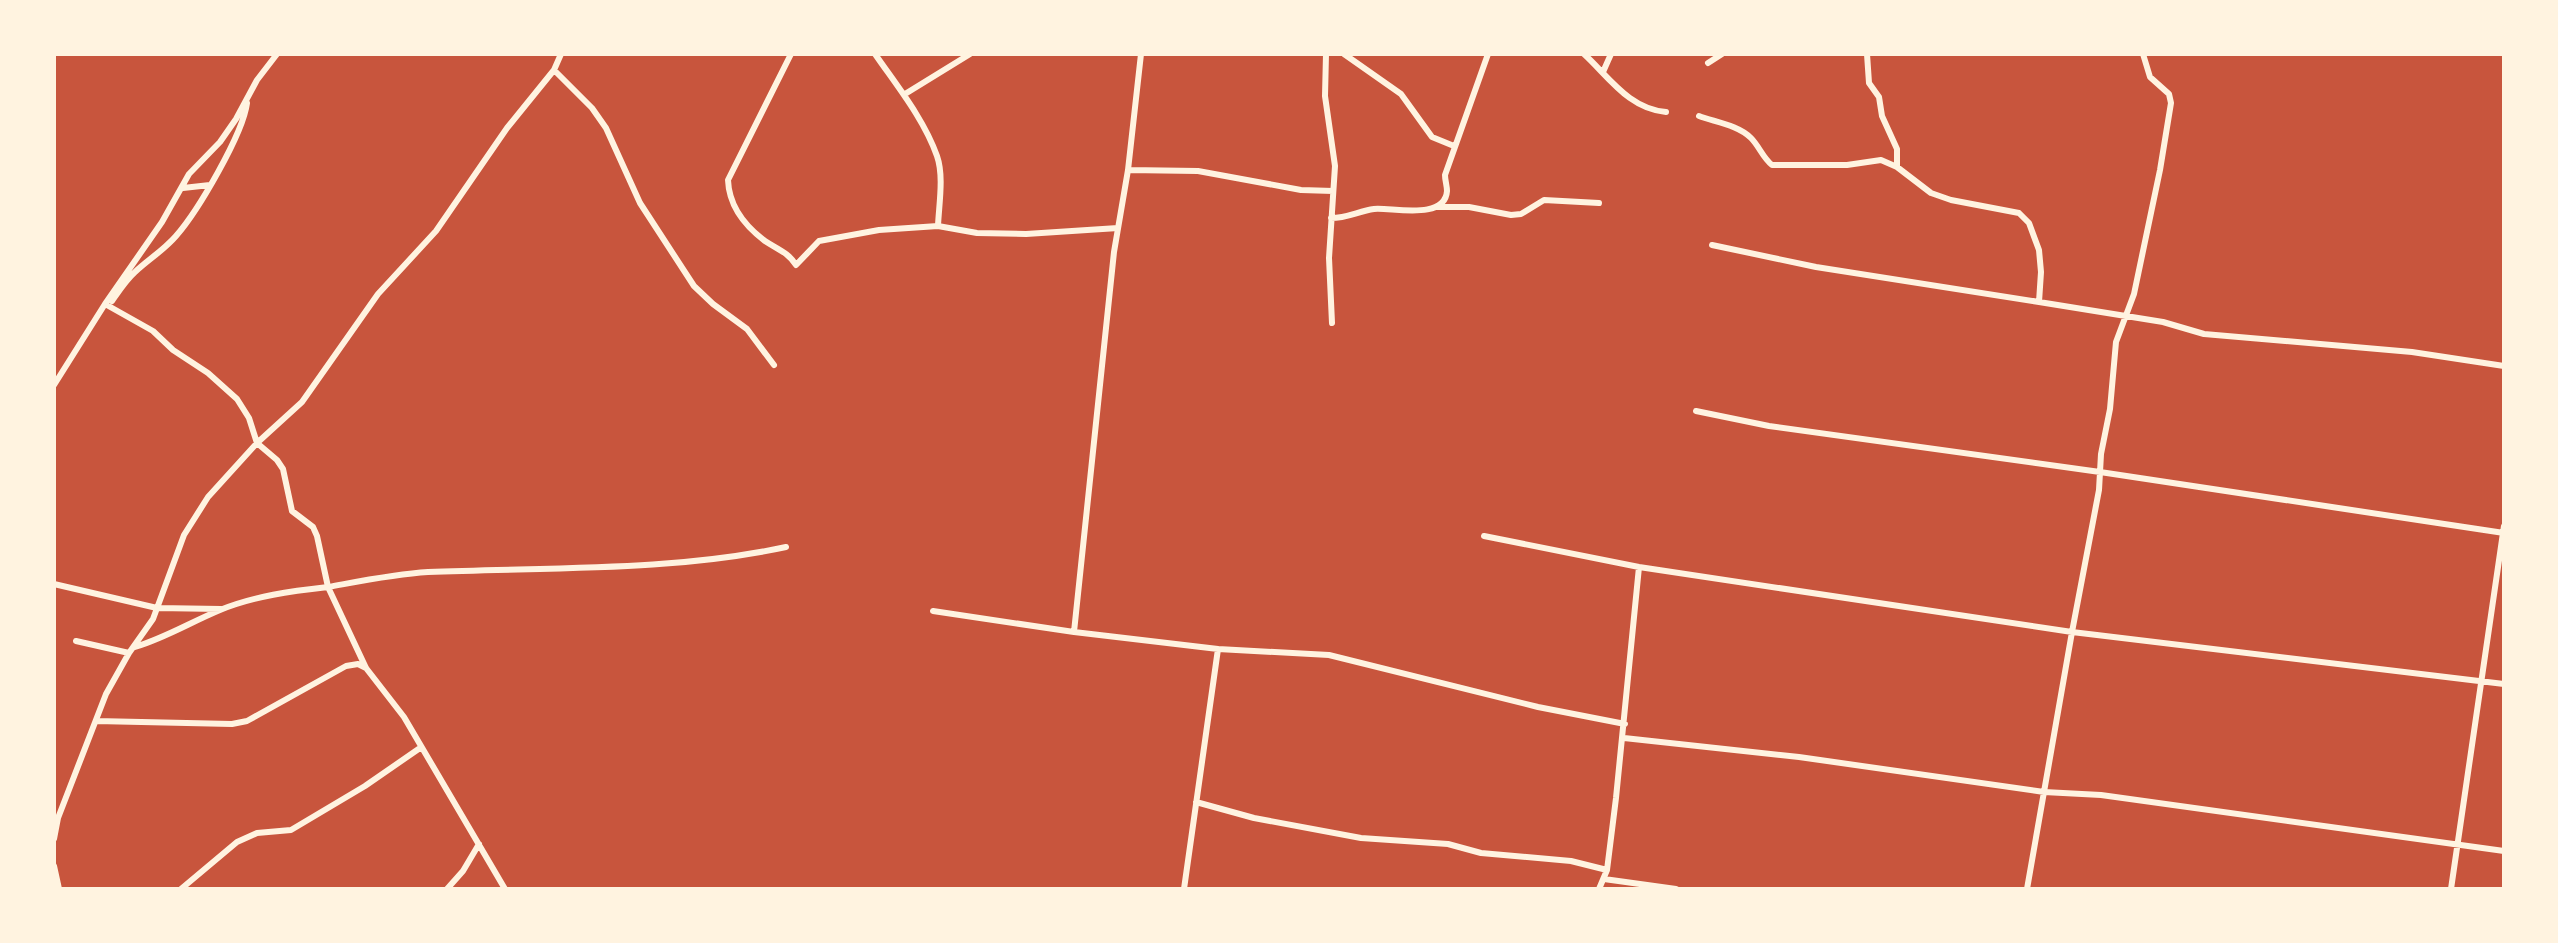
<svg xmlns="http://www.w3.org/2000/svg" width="2558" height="943" font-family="'IBM Plex Sans',sans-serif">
  <rect width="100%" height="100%" fill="#c8553d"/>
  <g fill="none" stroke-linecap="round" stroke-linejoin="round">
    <!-- minor -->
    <path stroke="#fff3e0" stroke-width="6" d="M791 54 728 180C729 206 745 226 765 241 777 249 788 252 796 265L819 241 879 230 938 226 977 233 1026 234 1118 228
      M875 54C897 86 924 119 937 156 944 176 939 204 938 226
      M1326 54 1325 96 1335 166 1329 258 1332 323
      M1344 54 1401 94 1432 137 1454 146
      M1584 54C1609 77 1629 109 1666 112
      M1867 54 1869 83 1879 97 1882 116 1897 149V167
      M1708 63 1722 54
      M554 70 592 108 606 128 640 203 694 286 713 304 747 329 774 365
      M1603 72 1611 54
      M905 94 970 54
      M1699 116C1715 122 1738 125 1751 138 1759 146 1763 158 1772 165H1847L1881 160 1897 167 1931 193 1951 200 2019 213 2029 223 2039 250 2041 272 2039 302 2163 322 2204 334 2412 352 2504 366
      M1128 170 1198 171 1301 190 1333 191
      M183 188 210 185
      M1436 207H1469L1511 215 1521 214 1544 200 1599 203
      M1331 218C1347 218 1359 211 1374 209 1391 207 1445 221 1447 191 1447 186 1445 180 1445 175L1488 54
      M1712 245 1816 267 2039 302
      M112 301C119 291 126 280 135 272 149 259 164 250 176 236 198 211 243 134 247 103
      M105 304 153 331 173 350 208 373 237 399 249 418 257 443 277 460 283 469 292 511 313 527 317 536 328 587C361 581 395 574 428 572 547 567 669 572 786 547
      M54 385 105 304 162 222 189 174 220 142 236 119 257 80 277 54
      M1696 411 1769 426 2100 472 2504 533
      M1484 536 1639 567 2072 632 2504 684
      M54 584 157 608 221 609
      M933 611 1074 632 1218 649 1329 655 1538 707 1625 724
      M1074 632 1114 252 1128 170 1141 54
      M76 641 129 653
      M135 647C165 638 191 622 220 610 254 596 292 591 328 587L366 668 404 717 505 889
      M96 721 232 724 247 721 346 666 358 664 366 668
      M1624 738 1799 757 2044 792 2101 795 2504 851
      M1196 802 1254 818 1361 838 1448 844 1481 853 1571 861 1607 870
      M54 839 58 818 106 694 129 653 153 619 184 535 208 497 257 443 302 402 378 294 436 231 507 128 554 70 561 54
      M54 866 59 889
      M1604 879 1676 889
      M181 889 237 842 257 833 291 830 365 786 420 748
      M447 889 463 871 479 844
      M1184 889 1218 649
      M1599 889 1607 870 1616 798 1639 567
      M2027 889 2072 632 2099 490 2101 454 2110 409 2116 342 2134 294 2160 170 2171 103 2169 94 2150 77 2143 54
      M2451 889 2504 526"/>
  </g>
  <!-- border -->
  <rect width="2558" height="943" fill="none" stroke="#fff3e0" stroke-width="112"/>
</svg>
